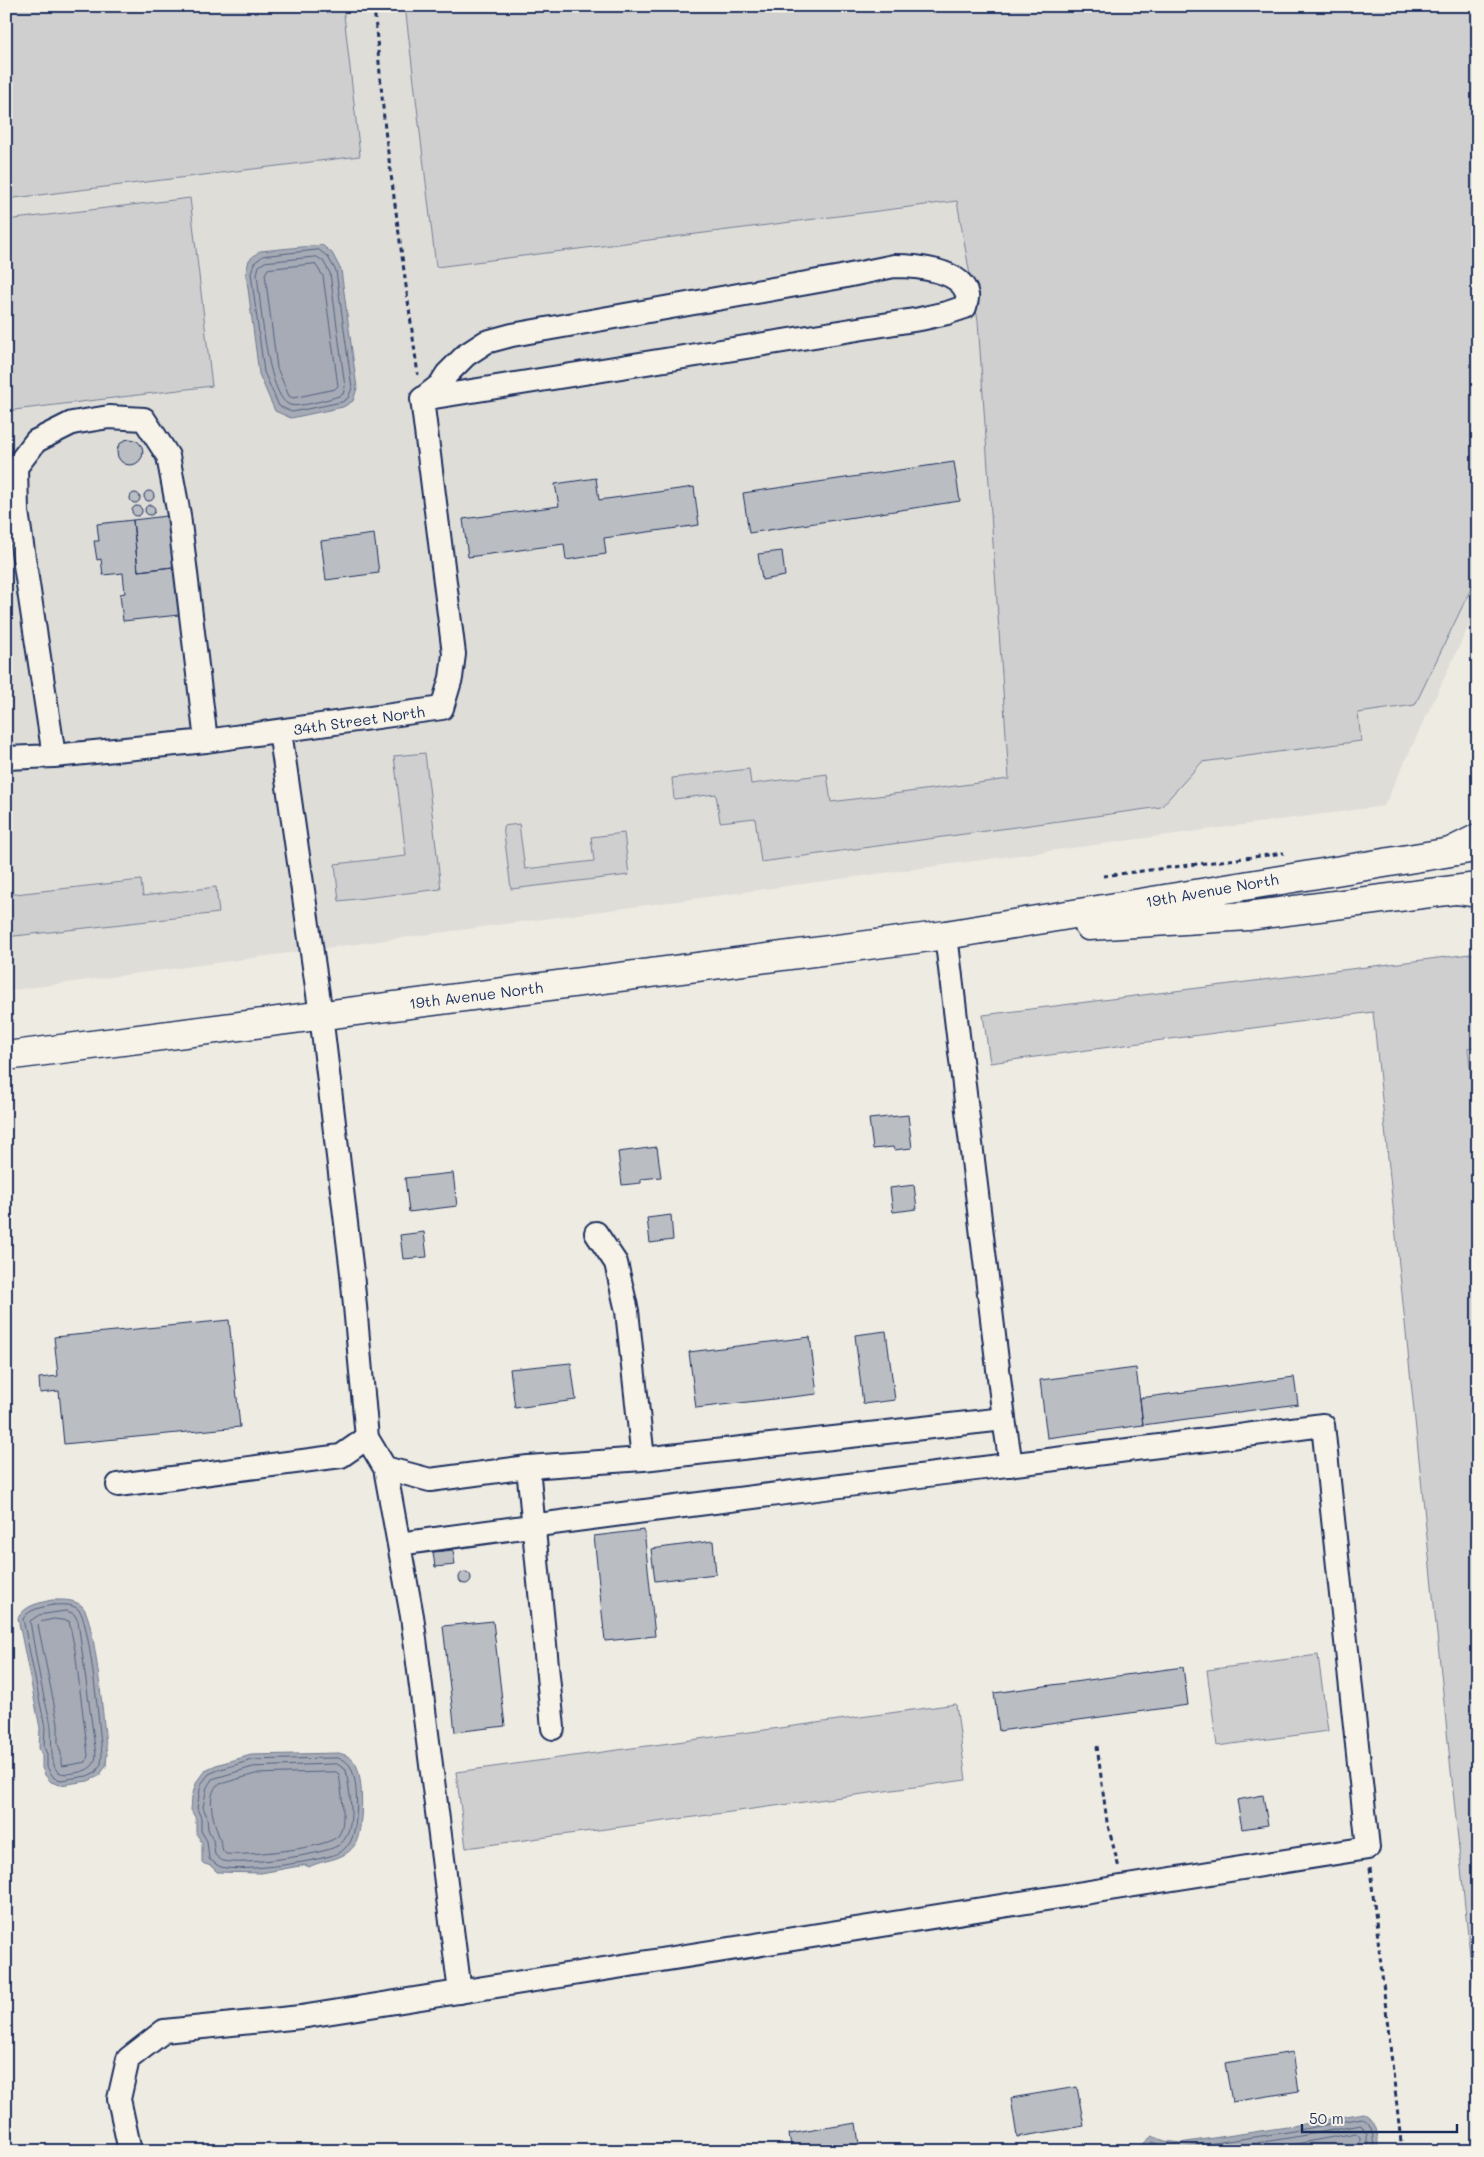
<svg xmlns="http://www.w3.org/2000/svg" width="1484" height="2157" font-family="Mali,sans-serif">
  <rect width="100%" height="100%" fill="#eeebe2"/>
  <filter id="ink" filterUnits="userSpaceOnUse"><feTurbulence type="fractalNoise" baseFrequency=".02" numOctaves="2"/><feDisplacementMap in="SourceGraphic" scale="10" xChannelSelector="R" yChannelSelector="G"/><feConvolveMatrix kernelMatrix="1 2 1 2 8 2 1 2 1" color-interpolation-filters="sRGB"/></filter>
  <g filter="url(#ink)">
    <!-- built -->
    <path fill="#deddd8" d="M6 6H1478V606L1384 806 6 991Z"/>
    <!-- green -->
    <path fill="#cfcfcf" stroke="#757f96" d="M6 6H343L360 156 6 199Z
      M405 6H1478V574L1415 705 1358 713 1361 741 1202 762 1161 807 761 862 755 818 720 822 716 794 674 799 672 778 749 769 751 784 827 774 831 802 1009 779 978 321 957 201 436 267Z
      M190 198 212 386 6 411V220Z
      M425 753 441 889 339 901 335 864 406 856 394 756Z
      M519 824 525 869 594 861 591 837 624 833 629 875 511 889 503 826Z
      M141 880 143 896 216 887 219 913 6 937V895Z
      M1478 953V1047L1468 1048 1478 1141V2033L1373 1012 990 1063 983 1015Z
      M1318 1655 1328 1731 1217 1746 1207 1670Z
      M956 1704 966 1780 466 1848 456 1772Z"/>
    <!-- water -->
    <path fill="#a6abb5" stroke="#6e7992" d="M322 245 332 253 341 270 357 388 353 401 343 407 291 418 275 411 259 374 246 273 249 260 260 251Z
      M52 1600C62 1600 74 1599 82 1606 96 1619 104 1730 107 1754L106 1766 99 1776 88 1781 60 1785 51 1782 45 1775 42 1768V1756L39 1748 40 1728 18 1618C25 1605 39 1603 52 1600Z
      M339 1753C346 1755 351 1757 355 1763 364 1776 364 1833 354 1846 343 1861 324 1859 309 1867L305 1865 261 1873 217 1872 211 1866 202 1863V1843L196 1832V1819L191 1810 192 1796 197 1781 205 1770 216 1765 251 1755Z
      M1363 2113C1378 2121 1378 2135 1378 2151H1129L1142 2145 1152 2136 1165 2141 1180 2143 1287 2127Z"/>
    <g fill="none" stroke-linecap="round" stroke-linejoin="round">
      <!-- shore -->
      <path stroke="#536181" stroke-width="1" d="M319 250 328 257 336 271 352 388 348 398 342 402 292 412 279 406 264 372 251 273 254 263 263 256Z
        M317 257 323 261 330 273 345 387 343 394 339 396C329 399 299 408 290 405 267 398 260 297 257 274L259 266 265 262Z
        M315 264 323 276 338 386 335 389 293 398 289 396 277 368 265 274 268 269Z
        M53 1605C61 1605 72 1603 79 1610 90 1622 100 1733 102 1755L101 1764 96 1772 87 1776 61 1780 54 1778 50 1772 47 1767V1754L44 1747 45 1727 23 1619C28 1609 43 1607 53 1605Z
        M67 1611 74 1614 78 1621 96 1755C95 1764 92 1768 83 1771 76 1773 63 1776 57 1771 50 1764 52 1736 51 1727 50 1715 45 1704 43 1693 38 1669 34 1645 30 1621L39 1615Z
        M54 1619 69 1621 75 1650 88 1755 86 1762 63 1766 61 1764V1753L58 1744V1724L38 1625 41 1622Z
        M338 1758C343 1760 347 1761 350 1766 359 1779 359 1831 349 1844 347 1846 343 1850 341 1852 325 1861 240 1873 221 1867 217 1866 213 1861 209 1859L207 1841 201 1831V1818L197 1808 201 1784 209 1774 218 1770 252 1760Z
        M337 1764 346 1770C349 1790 356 1820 345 1838 344 1841 340 1845 337 1846 322 1855 242 1866 224 1861 221 1861 218 1857 215 1855L213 1840 208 1829 207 1817 203 1807 207 1787 212 1779 253 1767Z
        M336 1772 339 1774C341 1789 347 1822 339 1835 329 1849 245 1856 226 1854L223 1851C219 1832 203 1802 217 1785L255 1774Z
        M1141 2151 1153 2142 1163 2146 1181 2148 1288 2132 1362 2118C1374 2124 1373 2139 1374 2151
        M1203 2151 1289 2138 1361 2125 1367 2135V2151
        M1256 2151 1356 2133 1360 2137V2151"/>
    </g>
    <!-- building -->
    <path fill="#babdc2" stroke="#1b2f5e" d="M117 452a13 13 0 1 1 26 0a13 13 0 1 1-26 0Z
      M954 462 960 501 749 533 743 493Z
      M596 478 599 500 694 487 699 525 604 538 606 554 566 560 564 544 468 557 463 519 559 506 555 484Z
      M144 496a5 5 0 1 1 10 0a5 5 0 1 1-10 0Z
      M130 498a5 5 0 1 1 10 0a5 5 0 1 1-10 0Z
      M145 510a5 5 0 1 1 10 0a5 5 0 1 1-10 0Z
      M132 511a5 5 0 1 1 10 0a5 5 0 1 1-10 0Z
      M184 514 190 565 138 571 133 520Z
      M133 520 138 571 173 567 179 615 123 621 120 594 125 593 123 573 103 575 101 559 97 560 94 541H99L97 524Z
      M374 534 379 573 326 580 321 541Z
      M782 551 785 576 762 580 758 554Z
      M908 1115 912 1148 894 1150 893 1147 873 1149 869 1119Z
      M657 1147 661 1177 641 1179V1183L622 1185 618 1152Z
      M453 1173 457 1206 409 1212 405 1178Z
      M914 1185 917 1209 893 1212 890 1188Z
      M671 1215 673 1240 650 1243 647 1218Z
      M424 1232 427 1257 403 1259 400 1235Z
      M229 1320 240 1427 64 1444 59 1391 40 1393 39 1378 58 1376 54 1337Z
      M886 1331 895 1400 863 1404 855 1335Z
      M810 1337 817 1394 696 1408 689 1352Z
      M571 1363 576 1400 515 1408 510 1369Z
      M1136 1368 1143 1425 1047 1438 1040 1380Z
      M1294 1377 1298 1404 1143 1425 1140 1398Z
      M644 1530 655 1636 605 1641 594 1536Z
      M713 1541 716 1574 655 1581 651 1549Z
      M453 1550 455 1565 435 1567 433 1552Z
      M459 1578a6 6 0 1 1 12 0a6 6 0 1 1-12 0Z
      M493 1621 505 1726 455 1732 443 1626Z
      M1183 1667 1188 1705 999 1731 994 1693Z
      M1263 1795 1268 1825 1242 1829 1237 1800Z
      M1293 2052 1299 2091 1232 2102 1225 2063Z
      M1077 2087 1084 2126 1017 2137 1011 2098Z
      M856 2123 860 2151H792L789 2134Z"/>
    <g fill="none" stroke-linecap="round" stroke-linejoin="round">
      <!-- minor casing -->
      <g stroke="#1b2f5e" stroke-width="26">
        <path id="minor" d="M894 266C914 266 962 269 967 295 968 298 966 303 965 307L947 313 920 319 422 399 440 385 447 374 466 355 486 342 512 335 841 277Z
          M280 731 321 1015 352 1273 367 1438 385 1468 430 1480 528 1467 643 1459 1004 1419
          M54 756 17 512 16 467 36 441 72 423 109 417 144 419 168 456 179 515 206 741
          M6 758 54 756 206 741 442 708 451 678 454 654 422 399
          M946 935 1004 1419 1011 1465
          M596 1233 616 1263 627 1311 643 1459
          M528 1467 553 1728
          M385 1468 412 1616 460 1992
          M118 1485 341 1456 367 1438
          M130 2151 119 2099 128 2059 164 2031 301 2017 1368 1848 1323 1425C1015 1465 706 1501 399 1544"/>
      </g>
      <!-- major casing -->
      <g stroke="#1b2f5e" stroke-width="31">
        <path id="major" d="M1089 926 1248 916 1478 887
          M6 1056 946 935 1475 848"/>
      </g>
      <!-- highway casing -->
      <g stroke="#1b2f5e" stroke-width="31">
        <path id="highway" d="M1452 851 1478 838
          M1456 890 1478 893"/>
      </g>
      <!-- path -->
      <path stroke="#1b2f5e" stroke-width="3" stroke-dasharray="5 4" stroke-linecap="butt" d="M374 6 385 130 418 375
        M1103 876 1284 853
        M1097 1746 1107 1822 1119 1868
        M1370 1868 1402 2151"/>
      <!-- minor -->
      <use href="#minor" stroke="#f7f3e8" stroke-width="22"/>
      <!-- major -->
      <use href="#major" stroke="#f7f3e8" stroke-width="28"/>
      <!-- highway -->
      <use href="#highway" stroke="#f7f3e8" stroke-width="28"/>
    </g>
  </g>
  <g text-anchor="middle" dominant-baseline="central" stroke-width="4" stroke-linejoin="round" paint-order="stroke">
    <!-- street labels -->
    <g font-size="15" fill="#1b2f5e" stroke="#f7f3e8">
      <text transform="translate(359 720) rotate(-8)">34th Street North</text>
      <text transform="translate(1212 890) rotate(-10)">19th Avenue North</text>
      <text transform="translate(476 995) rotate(-7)">19th Avenue North</text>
    </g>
  </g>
  <!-- margin -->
  <rect width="1484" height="2157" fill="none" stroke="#f7f3e8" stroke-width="25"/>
  <rect x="12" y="12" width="1459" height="2132" fill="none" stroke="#1b2f5e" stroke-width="2" filter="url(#ink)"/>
  <!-- scale -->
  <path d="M1302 2124v8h155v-8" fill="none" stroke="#1b2f5e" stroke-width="2.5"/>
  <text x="1309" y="2124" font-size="15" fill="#1b2f5e" stroke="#f7f3e8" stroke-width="4" paint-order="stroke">50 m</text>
</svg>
